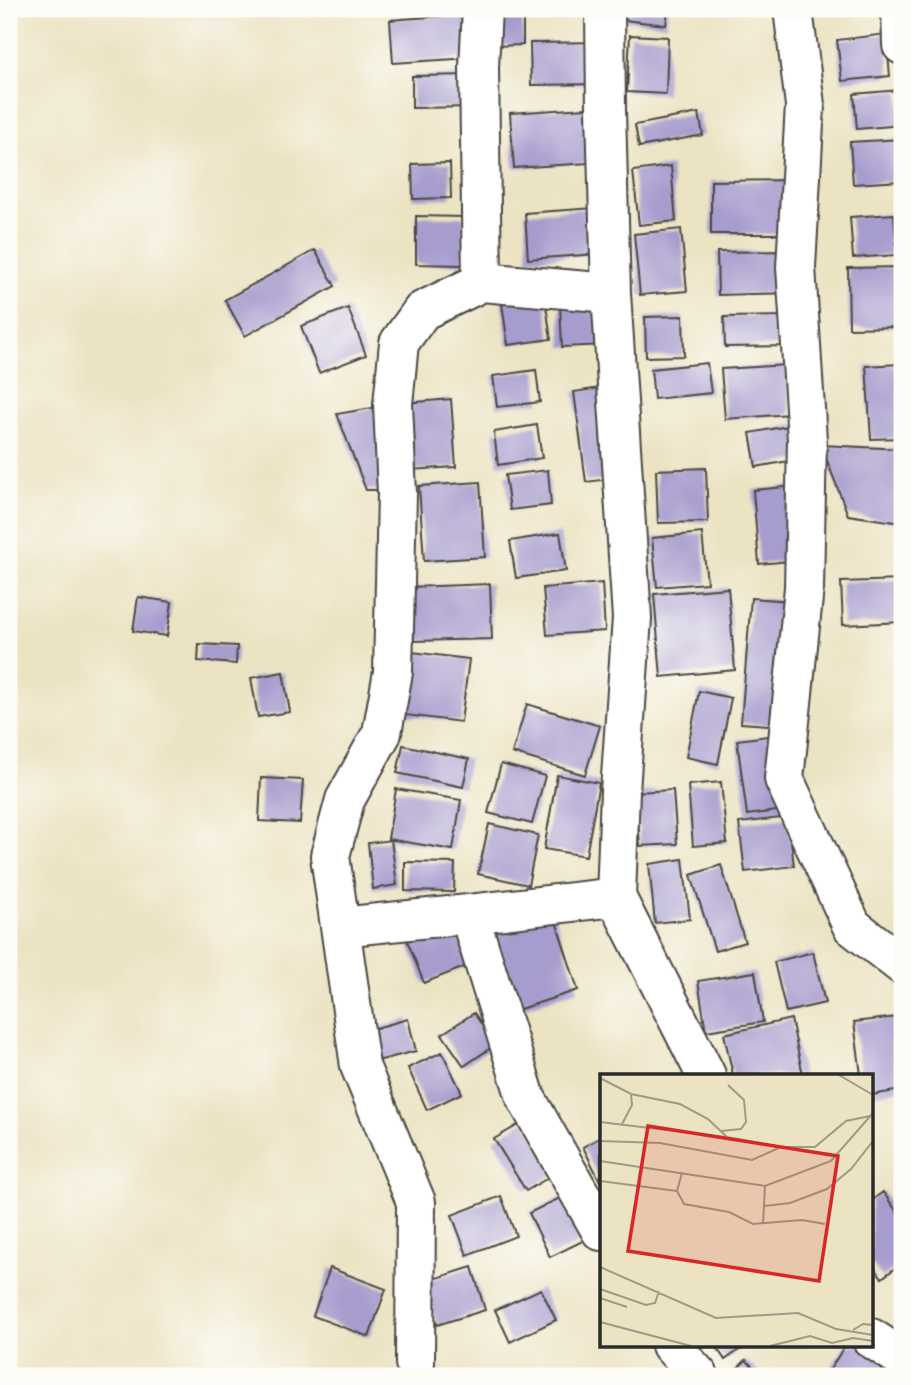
<svg xmlns="http://www.w3.org/2000/svg" width="911" height="1385" font-family="Dekko,sans-serif">
  <rect width="100%" height="100%" fill="#fdfcf7"/>
  <filter id="ink" filterUnits="userSpaceOnUse"><feTurbulence type="fractalNoise" baseFrequency=".0143" numOctaves="2"/><feDisplacementMap in="SourceGraphic" scale="14" xChannelSelector="R" yChannelSelector="G"/><feConvolveMatrix kernelMatrix="1 2 1 2 8 2 1 2 1" color-interpolation-filters="sRGB"/></filter>
  <filter id="wash" filterUnits="userSpaceOnUse"><feTurbulence type="fractalNoise" baseFrequency=".00686" numOctaves="4" result="noise"/><feDisplacementMap in="SourceGraphic" scale="28" xChannelSelector="R" yChannelSelector="G"/><feGaussianBlur stdDeviation="1.57" result="paint"/><feColorMatrix in="noise" values="0 0 0 0 0 0 0 0 0 0 0 0 0 0 0 0 0 1.4 0 .05"/><feComposite in="paint" operator="in"/></filter>
  <g filter="url(#wash)">
    <rect width="100%" height="100%" fill="#ece3c3"/>
    <g id="blocks">
      <!-- building -->
      <path fill="#a79cce" d="M490 9H523V45L491 46Z
        M625 9H668L666 25 624 20Z
        M852 9H886V13L853 14Z
        M468 14 471 58 393 63 390 20Z
        M886 34 890 76 842 81 837 40Z
        M630 35 668 37 666 94 627 92Z
        M604 42 605 84 531 85 530 43Z
        M475 75 476 107 412 108V76Z
        M899 90 902 125 857 129 854 94Z
        M586 108 589 163 514 168 510 113Z
        M699 113 703 135 639 147 635 125Z
        M902 139V181L853 184 850 142Z
        M450 163 451 198 413 199 412 164Z
        M671 166 676 221 639 225 633 171Z
        M799 180 800 234H711V181Z
        M594 208 598 254 528 259 525 213Z
        M894 214 897 255 853 258 850 217Z
        M416 216 464 217 463 265 416 264Z
        M681 229 687 291 640 295 634 234Z
        M315 250 335 286 245 336 225 300Z
        M795 251 796 293 718 295 717 252Z
        M901 267 902 327 849 328 848 268Z
        M544 292 551 339 508 345 501 297Z
        M602 303 605 345 562 347 560 306Z
        M348 308 366 355 319 373 301 326Z
        M683 316 684 356 646 357 645 317Z
        M789 316V346L725 347 724 317Z
        M707 363 711 393 654 399 651 369Z
        M899 364 902 438 871 439 866 366Z
        M787 365 790 414 725 419 721 369Z
        M536 370 540 402 497 407 493 376Z
        M613 386 625 477 586 482 574 392Z
        M451 399 456 467 410 470 405 403Z
        M390 405 382 490H366L337 414Z
        M799 424 805 458 756 467 750 433Z
        M537 425 542 458 498 465 494 432Z
        M821 445 902 449V523L848 515Z
        M706 468 708 522 658 523 656 470Z
        M548 470 551 505 510 510 505 475Z
        M480 482 485 557 424 561 419 486Z
        M805 485 812 559 759 564 753 490Z
        M560 533 566 571 516 578 510 541Z
        M702 533 707 583 657 587 652 538Z
        M902 580V622L843 625 841 582Z
        M602 583 605 631 547 635 543 588Z
        M490 584 492 639 414 641 411 587Z
        M728 588 735 670 661 677 654 594Z
        M138 597 172 602 167 636 133 631Z
        M751 598 792 601 782 726 741 723Z
        M199 644 237 646 236 664 198 661Z
        M412 652 469 659 461 722 405 715Z
        M283 672 290 712 258 717 251 678Z
        M699 691 731 698 718 764 686 757Z
        M527 704 600 726 585 775 512 753Z
        M775 735 785 810 747 815 737 740Z
        M403 745 469 759 463 787 397 773Z
        M501 764 545 776 532 824 488 813Z
        M557 775 599 783 586 856 544 849Z
        M261 778 303 780 300 823 259 821Z
        M721 782 727 843 693 846 688 785Z
        M396 789 461 800 453 850 388 839Z
        M673 790 677 844 640 846 636 792Z
        M788 817 794 866 745 872 739 823Z
        M489 824 538 835 528 885 478 874Z
        M391 840 397 885 373 889 368 843Z
        M683 859 690 919 655 923 649 864Z
        M405 862 455 863 454 892 405 891Z
        M721 865 745 942 715 951 691 875Z
        M550 903 578 990 517 1010 489 922Z
        M451 911 472 964 424 983 403 930Z
        M813 952 825 1003 786 1012 774 962Z
        M755 972 763 1022 706 1031 698 981Z
        M474 1013 495 1045 464 1066 442 1034Z
        M897 1017 902 1055V1090L871 1095V1075H861L854 1022Z
        M408 1019 416 1051 373 1062 365 1031Z
        M791 1019 803 1075H733L724 1034Z
        M442 1052 462 1093 427 1110 408 1068Z
        M525 1121 556 1173 526 1191 494 1139Z
        M601 1137V1183L583 1147Z
        M572 1192 593 1236 550 1257 529 1213Z
        M883 1192 902 1219V1263L882 1278 871 1262V1201Z
        M501 1196 516 1236 467 1255 452 1215Z
        M472 1267 485 1310 437 1325 424 1282Z
        M330 1268 386 1289 369 1337 313 1316Z
        M541 1289 556 1320 510 1342 495 1310Z
        M715 1345H746L725 1360Z
        M845 1345H871L892 1353 878 1376H826Z
        M746 1360 762 1376H730Z"/>
    </g>
  </g>
  <g filter="url(#ink)">
    <use href="#blocks" fill-opacity="0" stroke="#484742" stroke-width="2"/>
    <g fill="none" stroke-linecap="round" stroke-linejoin="round">
      <!-- minor casing -->
      <g stroke="#484742" stroke-width="42">
        <path id="minor" d="M605 9 606 110 611 293 632 618 620 791 616 897 706 1075
          M793 9 805 105 796 267 807 440 804 588 784 779 852 926 902 965
          M901 9 902 45
          M482 282 479 67 482 9
          M469 914 526 1098 601 1231
          M340 927 469 914 616 897
          M871 1338 902 1358
          M671 1345 699 1376
          M415 1363 416 1202 360 1066 330 856 345 800 382 733 393 672 397 494 393 404 399 343 422 311 482 282 611 293"/>
      </g>
      <!-- minor -->
      <use href="#minor" stroke="#fff" stroke-width="38"/>
    </g>
  </g>
  <!-- overview -->
  <g transform="translate(600 1074)">
    <rect width="273" height="273" fill="#ece3c3"/>
    <path fill="none" stroke="#9f9986" stroke-width="2" d="M239 1 273 21M0 4 31 20 80 30 108 45 127 63 181 73H215L246 47 270 42M0 48 125 63M22 50 32 31 31 20M121 57 141 55 146 48 144 26 128 11M0 67 60 69 152 86 181 73M0 87 165 112 231 87 273 39M82 99 77 117 84 130 129 138 153 150 202 146 225 150M0 107 77 117M164 132 190 129 227 115 251 95 273 67M163 150 165 112M0 193 116 244 198 239 236 255 273 261M0 215 46 231 55 229 59 217M0 224 27 233M0 248 91 272M253 256 263 250 273 251M170 272 210 262 232 269 253 264 273 267"/>
    <path fill="#d62828" fill-opacity="0.15" stroke="#d62828" stroke-width="3.5" d="M48 52 238 82 219 207 28 177Z"/>
    <rect width="273" height="273" fill="none" stroke="#2b2b2b" stroke-width="3.5"/>
  </g>
  <!-- margin -->
  <rect width="911" height="1385" fill="none" stroke="#fdfcf7" stroke-width="35"/>
</svg>
